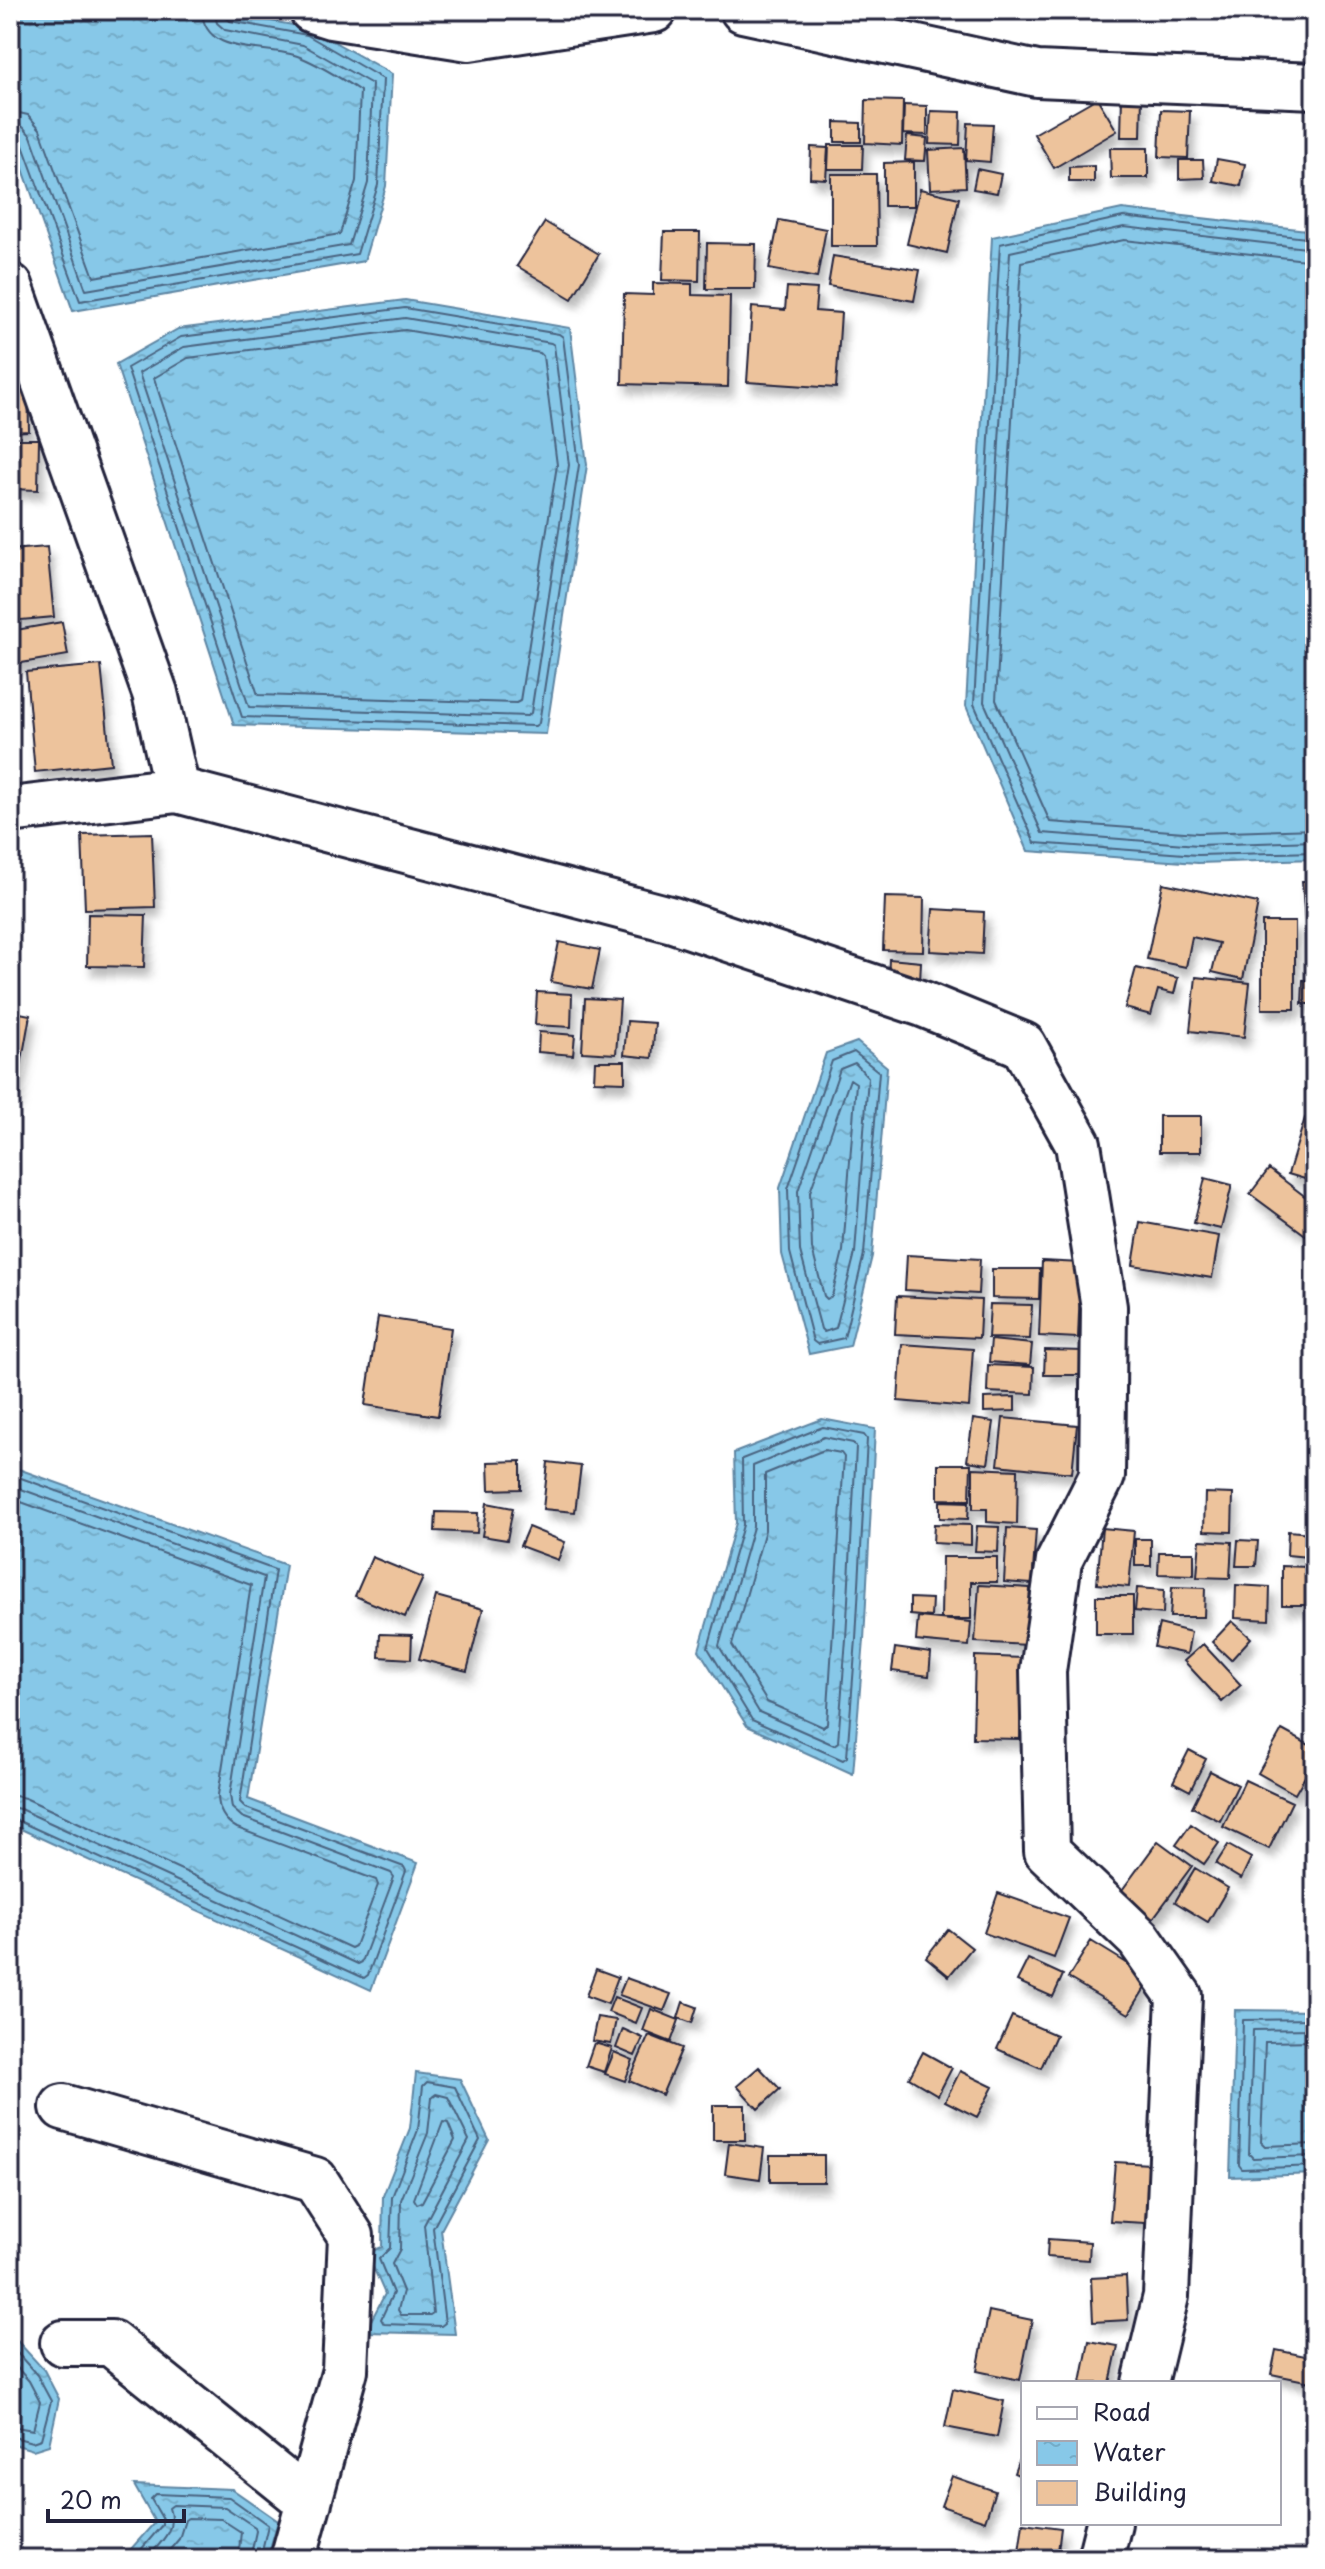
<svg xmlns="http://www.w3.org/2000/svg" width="1325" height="2569" font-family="'Playpen Sans',sans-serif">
  <defs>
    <pattern id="water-ripples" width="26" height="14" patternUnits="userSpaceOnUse" patternTransform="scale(2)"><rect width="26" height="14" fill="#87c8e8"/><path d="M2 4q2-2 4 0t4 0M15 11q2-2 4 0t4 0" fill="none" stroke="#74acc8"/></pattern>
    <filter id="shadow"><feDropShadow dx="5" dy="9" stdDeviation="4" flood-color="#0004"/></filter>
  </defs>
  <rect width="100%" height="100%" fill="#fff"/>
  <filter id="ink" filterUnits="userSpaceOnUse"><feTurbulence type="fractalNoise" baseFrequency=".0125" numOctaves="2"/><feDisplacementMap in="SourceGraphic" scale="16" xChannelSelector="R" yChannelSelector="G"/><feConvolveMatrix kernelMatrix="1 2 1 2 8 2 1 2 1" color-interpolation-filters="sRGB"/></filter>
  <g filter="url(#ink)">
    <!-- water -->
    <path fill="url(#water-ripples)" stroke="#5f86a3" stroke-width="2" d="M10 10H211L309 28 392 74 386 186 364 261 73 311 10 132Z
      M1122 209 1315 231V859L1198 863 1028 851 966 706 992 237Z
      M405 300 570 328 587 465 546 734 234 725 116 364 178 329Z
      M857 1042 887 1067 872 1256 850 1346 809 1354 782 1254 780 1188 826 1053Z
      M822 1419 875 1429 864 1640 853 1774 747 1726 699 1650 736 1523 734 1453Z
      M10 1466 286 1565 248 1799 418 1863 371 1990 10 1824Z
      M1235 2010 1315 2011V2174L1230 2177Z
      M416 2073 460 2079 489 2140 441 2230 455 2334 365 2332 385 2294 367 2253 382 2247 383 2196 410 2128Z
      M10 2333 44 2370 59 2399 49 2445 33 2450 10 2443Z
      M134 2485 232 2489 278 2521 267 2559H122L155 2522Z"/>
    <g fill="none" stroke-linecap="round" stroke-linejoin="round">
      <!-- shore -->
      <path stroke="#4a6480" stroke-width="2" d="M10 111 28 115 40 129 94 277 340 234 356 181 360 91C342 79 320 65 300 57 269 44 203 58 202 10
        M10 123 22 126 31 136 86 290 349 245 368 183 372 84 303 45 225 30 217 23 214 10
        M10 134 17 135 21 140 80 301 357 254 378 185 383 79 307 35 230 21 225 17 224 10
        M1315 239 1123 217 1000 244 974 704 1035 843 1198 855 1315 852
        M1315 249 1124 227 1010 252 984 702 1042 833 1198 845 1315 841
        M1315 261 1124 240 1021 262 996 700 1050 822 1198 833 1315 829
        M405 308 559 334 563 337 579 465 539 723 535 726 242 717 127 368 181 337Z
        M405 318 551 343 554 345 569 465 531 713 527 716 249 707 139 373 184 347Z
        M405 330 540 353 543 356 557 465 520 701 516 703 258 695 154 378 188 358Z
        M854 1052 879 1072 864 1254 844 1338 817 1344 813 1341 790 1252 788 1189 832 1061Z
        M855 1063 868 1077 855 1253 836 1328 824 1332 821 1329 800 1251 798 1191 840 1069Z
        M850 1079 856 1083 843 1251 832 1296 827 1299 824 1296 812 1249 810 1192Z
        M823 1427 864 1435 867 1439 856 1639 847 1757 843 1760 752 1720 708 1648 743 1525 742 1459Z
        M824 1437 853 1443 856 1447 846 1639 838 1742 834 1745 759 1712 719 1646 753 1527V1466Z
        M824 1450 841 1453 844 1457 827 1724 823 1727 767 1702 732 1645 765 1530V1474Z
        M10 1474 275 1570 240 1802 246 1808 404 1867 406 1871 368 1975 364 1978 10 1817
        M10 1485 264 1577 230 1795 232 1808 242 1817 391 1873 394 1877 362 1962 358 1964 20 1809 10 1807
        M10 1498 251 1585 218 1795C218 1810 224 1821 237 1828L376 1880 378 1885 355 1946 351 1948 25 1798 10 1795
        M1315 2019 1243 2020 1239 2165 1242 2169 1315 2166
        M1315 2029 1253 2030 1249 2154 1253 2158 1315 2156
        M1315 2041 1265 2042 1261 2142 1265 2146 1315 2144
        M427 2082 455 2087 480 2140 433 2228 445 2323 441 2326 384 2324 381 2319 393 2293 379 2259 390 2248 392 2197 418 2130 423 2086Z
        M436 2094 448 2097 469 2140 424 2225 433 2313 430 2315H401L398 2310 403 2291 392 2264 400 2249 401 2200 428 2133 432 2097Z
        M443 2122 448 2123 455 2140 422 2202 417 2204 414 2199Z
        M10 2345 37 2375 51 2401 41 2439 32 2442 10 2436
        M10 2360 29 2381 40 2402 33 2430 10 2426
        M133 2559 162 2525V2518L151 2499 156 2494 229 2497 268 2525 260 2559
        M146 2559C160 2543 177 2531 169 2508L173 2505 225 2507 255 2527 256 2531 250 2559
        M162 2559 179 2539 185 2520 188 2518 221 2519 241 2532 238 2559"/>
    </g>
    <!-- building -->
    <path fill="#edc39c" stroke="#22223b" stroke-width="2" filter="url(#shadow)" d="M1122 95 1142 96 1141 137H1121Z
      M1097 98 1117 131 1054 168 1034 134Z
      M866 100 903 101 902 145 865 143Z
      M904 105 927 106V135L903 134Z
      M1161 110 1190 111 1188 158 1159 157Z
      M931 111 961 112 960 145 929 144Z
      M835 122 861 123V142H835Z
      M968 123 993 124 990 162 966 160Z
      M907 136 927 138 925 161 905 160Z
      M829 145H863L862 169H828Z
      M811 147 828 148 826 179 810 178Z
      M964 148 966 187 930 189 928 150Z
      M1110 148H1148V178H1111Z
      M1217 159 1245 164 1241 186 1213 181Z
      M1179 160H1203L1204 178 1179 179Z
      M914 162V206H884V163Z
      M1094 166V182H1069V167Z
      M977 169 1001 174 997 193 973 189Z
      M831 174H876L877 246H831Z
      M920 189 959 198 947 253 907 244Z
      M779 220 826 229 817 278 769 269Z
      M545 222 599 254 572 299 517 266Z
      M664 232H700L699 281 662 280Z
      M707 243 756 244 755 289H706Z
      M833 256 920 270 914 301 828 286Z
      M653 283 692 284V295L730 296 728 387 622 384 624 294 653 295Z
      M787 287 817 289 815 311 841 313 836 388 747 382 752 307 785 310Z
      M28 379 29 431 10 432V380Z
      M10 439H39L38 490 10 489Z
      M47 547 54 617 10 621V550Z
      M62 622 68 655 10 665V631Z
      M101 665 111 764 35 772 26 672Z
      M152 833 155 907 85 909 82 835Z
      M1302 881H1315V964H1308Z
      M1163 883 1258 903 1243 979 1212 972 1219 943 1192 937 1186 967 1147 959Z
      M885 897 924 898 923 951 883 950Z
      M933 909 984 912 982 954 930 951Z
      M88 914 146 915 144 967 87 966Z
      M1262 922H1295V1009H1262Z
      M559 942 600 950 592 989 551 982Z
      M889 959 921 962 920 982 888 980Z
      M1136 968 1178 978 1174 994 1158 990 1151 1015 1125 1008Z
      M1196 977 1250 983 1244 1037 1190 1031Z
      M1303 980H1315V1004H1302Z
      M537 992 572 994 571 1027 535 1025Z
      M585 998 620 1000 616 1054 582 1052Z
      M10 1011 30 1015 15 1099 10 1098Z
      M627 1021 655 1023 652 1058 624 1055Z
      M539 1032 575 1035 573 1055 538 1052Z
      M595 1061H625V1082L594 1081Z
      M1159 1116H1201V1152H1159Z
      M1305 1118 1315 1121V1182L1288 1174Z
      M1269 1169 1315 1204V1242L1250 1194Z
      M1205 1178 1232 1185 1221 1229 1194 1223Z
      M1140 1222 1219 1236 1212 1278 1133 1265Z
      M907 1255 980 1259 978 1294 905 1290Z
      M1042 1261 1081 1263 1078 1338 1039 1336Z
      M992 1269H1040L1039 1299 992 1298Z
      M897 1296 981 1300 979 1338 895 1334Z
      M990 1304 1032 1305 1030 1339 988 1338Z
      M378 1317 451 1328 438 1416 365 1405Z
      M991 1340 1032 1344 1030 1365 989 1362Z
      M902 1344 973 1349 969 1407 898 1401Z
      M1045 1350 1085 1351V1375H1044Z
      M988 1365 1034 1367 1033 1394 987 1392Z
      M1015 1397V1411L984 1412V1398Z
      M1003 1418 1077 1425 1072 1473 998 1465Z
      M973 1419 994 1422 988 1464 967 1461Z
      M521 1461V1489L489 1490 488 1462Z
      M548 1462 581 1466 575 1512 543 1509Z
      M938 1464H971L970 1500 938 1499Z
      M973 1468 1018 1470 1017 1524 987 1522V1509H973Z
      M1205 1493 1233 1494 1232 1532 1204 1531Z
      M940 1501 969 1502 968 1519 940 1518Z
      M487 1503 513 1508 507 1540 482 1536Z
      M436 1512 478 1513 477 1533 435 1531Z
      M934 1524 971 1525V1545L933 1543Z
      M977 1526 999 1527 998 1552 975 1551Z
      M528 1527 565 1542 558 1560 520 1546Z
      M1007 1528 1036 1530 1032 1584 1004 1582Z
      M1102 1528 1134 1531 1129 1587 1097 1584Z
      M1288 1531 1311 1533 1308 1557 1287 1555Z
      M1135 1539H1151V1566H1135Z
      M1200 1540 1232 1542 1230 1578 1197 1577Z
      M1238 1540 1258 1541 1256 1566H1236Z
      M1159 1552H1194V1575L1158 1574Z
      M372 1557 423 1578 405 1617 355 1596Z
      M942 1557H997V1582H971V1619H941Z
      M1282 1566 1308 1567 1307 1605H1282Z
      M979 1585 1030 1588 1027 1645 975 1642Z
      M1236 1585 1270 1587 1269 1620 1235 1618Z
      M1172 1587 1205 1588 1204 1617H1170Z
      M1137 1588 1164 1590 1163 1614 1135 1611Z
      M436 1596 483 1609 467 1671 419 1659Z
      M1096 1596H1133V1634H1096Z
      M910 1598 932 1599 931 1617 910 1615Z
      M918 1617 971 1622 969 1646 916 1641Z
      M1232 1621 1251 1638 1231 1660 1212 1642Z
      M1159 1624 1191 1632 1187 1654 1154 1647Z
      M380 1634 412 1635 411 1659 379 1657Z
      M1203 1644 1241 1685 1222 1702 1184 1661Z
      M895 1648 931 1653 929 1676 892 1671Z
      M975 1656 1022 1658 1020 1739 973 1738Z
      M1282 1730 1315 1748V1759L1295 1794 1258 1773Z
      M1189 1750 1206 1759 1190 1791 1173 1782Z
      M1210 1771 1238 1785 1220 1821 1192 1807Z
      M1245 1780 1292 1802 1269 1849 1223 1827Z
      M1191 1824 1219 1843 1204 1864 1176 1845Z
      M1158 1841 1192 1866 1151 1921 1117 1897Z
      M1228 1845 1251 1858 1241 1879 1216 1864Z
      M1195 1868 1228 1888 1208 1922 1175 1902Z
      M998 1893 1069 1918 1054 1958 984 1933Z
      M948 1929 972 1948 949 1976 926 1957Z
      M1091 1941 1151 1978 1129 2014 1068 1978Z
      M1028 1959 1063 1975 1053 1997 1017 1981Z
      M596 1969 618 1977 608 2004 586 1996Z
      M626 1978 671 1994 664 2011 619 1995Z
      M614 1997 642 2008 636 2023 608 2012Z
      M683 2002 697 2007 692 2023 678 2018Z
      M651 2009 679 2020 671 2042 643 2031Z
      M1012 2016 1056 2035 1041 2068 997 2049Z
      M597 2017 616 2020 611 2044 592 2041Z
      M623 2029 643 2038 635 2056 616 2048Z
      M649 2035 682 2048 662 2095 629 2081Z
      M594 2043 612 2048 604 2072 586 2066Z
      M614 2052 633 2060 625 2081 605 2074Z
      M923 2052 952 2068 938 2095 909 2078Z
      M759 2067 780 2089 758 2109 737 2086Z
      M960 2071 993 2087 977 2117 945 2101Z
      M713 2105H745V2140H713Z
      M729 2143 764 2148 760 2179 725 2174Z
      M770 2155H824V2182H770Z
      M1115 2162 1150 2164 1145 2223 1110 2221Z
      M1048 2239 1090 2242 1089 2260 1047 2257Z
      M1126 2276 1128 2320 1093 2322 1091 2278Z
      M989 2311 1032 2320 1020 2380 977 2371Z
      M1089 2341 1118 2346 1110 2383H1081Z
      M1276 2350 1315 2358V2383L1271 2374Z
      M953 2389 1004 2401 997 2437 945 2427Z
      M1023 2448V2477L1014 2473Z
      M952 2476 995 2491 985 2521 941 2506Z
      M1023 2523 1061 2528 1057 2559H1018Z"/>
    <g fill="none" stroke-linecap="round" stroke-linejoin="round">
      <!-- street casing -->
      <g stroke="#22223b" stroke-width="50">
        <path id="street" d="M312 10 331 16 469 38 654 10
          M743 10 1037 74 1315 86
          M10 286 155 693 177 790
          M10 810 177 790 673 920 923 1004 1023 1045 1078 1144 1104 1307 1102 1476 1059 1561 1043 1671 1047 1851 1139 1939 1179 1996 1166 2296 1145 2383
          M63 2107 315 2180 351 2236 345 2370 293 2559
          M63 2343H111L309 2502
          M1100 2559 1109 2523"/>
      </g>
      <!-- street -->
      <use href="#street" stroke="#fff" stroke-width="44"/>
    </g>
  </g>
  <!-- margin -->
  <rect width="1325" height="2569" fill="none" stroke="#fff" stroke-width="40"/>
  <rect x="20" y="20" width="1285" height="2529" fill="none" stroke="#22223b" stroke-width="3" filter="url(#ink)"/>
  <!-- legend -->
  <rect x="1021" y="2381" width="260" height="144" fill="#ffffff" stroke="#a7a7b1" stroke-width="2"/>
  <rect x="1037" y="2407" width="40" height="12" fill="#ffffff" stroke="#a7a7b1" stroke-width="2"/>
  <text x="1093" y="2421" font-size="24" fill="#22223b">Road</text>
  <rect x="1037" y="2441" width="40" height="24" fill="url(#water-ripples)" stroke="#a7a7b1" stroke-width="2"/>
  <text x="1093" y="2461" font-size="24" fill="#22223b">Water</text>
  <rect x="1037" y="2481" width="40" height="24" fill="#edc39c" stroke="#a7a7b1" stroke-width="2"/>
  <text x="1093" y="2501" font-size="24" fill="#22223b">Building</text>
  <!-- scale -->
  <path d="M48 2509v12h136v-12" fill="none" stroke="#22223b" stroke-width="4"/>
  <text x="60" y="2509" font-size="24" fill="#22223b" stroke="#ffffff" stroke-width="6" paint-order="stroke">20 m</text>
</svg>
